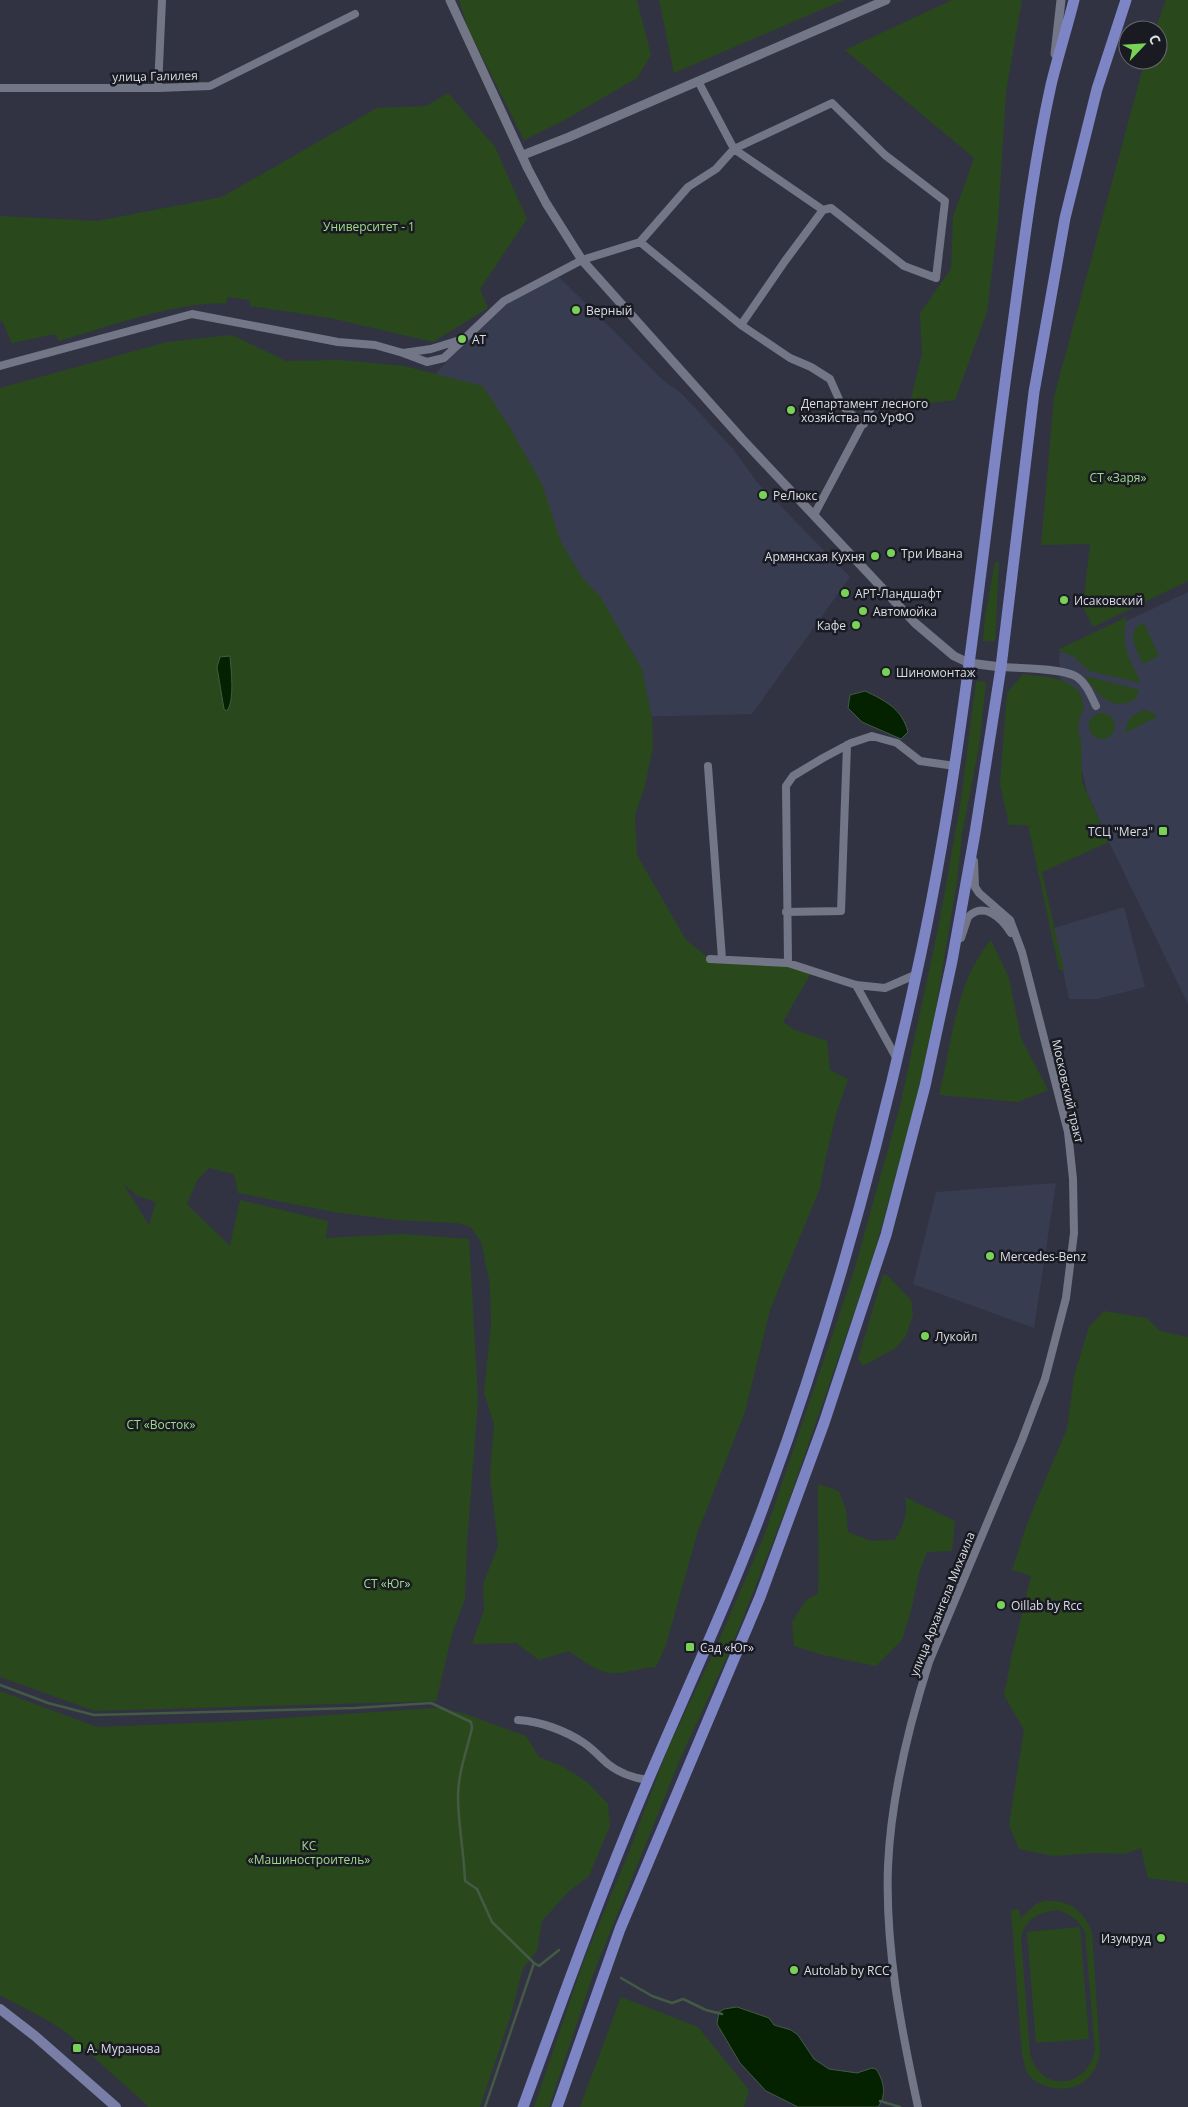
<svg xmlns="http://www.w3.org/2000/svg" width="1188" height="2107" font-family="'Open Sans',sans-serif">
  <rect width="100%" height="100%" fill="#313342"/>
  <!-- built -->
  <path fill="#383c50" d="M557 275 663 380 682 394 733 449 757 482 850 577 752 714 633 717 431 378 504 303Z
    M1188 592V1004L1109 842 1087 792 1060 676 1059 653Z
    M1124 907 1145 987 1097 999H1069L1054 928Z
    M1056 1183 1034 1328 913 1284 936 1192Z"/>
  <!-- green -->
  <path fill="#29491d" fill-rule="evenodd" d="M459 0H637L651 55 637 78 563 121 524 140 468 29Z
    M659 0H844L674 73Z
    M952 0H1022L1006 92 998 221 987 312 955 400 909 406 922 354 920 313 951 269 953 217 974 158 845 50Z
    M1166 0H1188V581L1093 627 1083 607 1090 544 1041 545 1054 397 1145 60H1158V30H1155Z
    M448 93 495 147 527 219 480 289 488 308 433 342 330 318 250 306V300L228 297 226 304C182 300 104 328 59 341L55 334 12 343 2 321H0V216L97 221 222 197 377 108 426 106Z
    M232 335 286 361 341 360 404 366 483 386 509 426 542 484 561 542 583 579 600 596 642 669 652 718 653 747 645 786 635 815 637 855 686 940 710 959 788 963 812 971 783 1022 795 1030 827 1041 830 1070 848 1079 837 1111 826 1156 820 1188 770 1310 745 1412 697 1534 666 1645 656 1667C643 1667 631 1672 618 1673 600 1675 583 1661 569 1651L539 1660 516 1643 472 1644 484 1610 483 1584 498 1546 490 1476 494 1424 484 1393 491 1325 490 1285 481 1242 471 1227 457 1223 397 1220 334 1212 238 1193 234 1174 209 1168 198 1179 187 1204 230 1246 240 1200 328 1221 326 1238 401 1234 469 1239 478 1400 467 1544 465 1599 453 1631 436 1701 95 1711 0 1677V388L167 342ZM123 1184 138 1196 156 1202 149 1225Z
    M995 562H999L995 641H983L985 617Z
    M1127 617C1120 646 1129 657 1141 683L1089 671 1073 656 1057 650Z
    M1144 623 1159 656 1143 664C1137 652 1124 629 1144 623Z
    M1023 674C1041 677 1065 676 1078 691 1082 695 1083 704 1084 710L1081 714 1078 727 1081 742 1082 782 1109 842 1042 872 1064 971 1059 969 1028 825H1009L1000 784 1007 693Z
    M1085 676 1140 690 1134 700C1111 711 1097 695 1085 676Z
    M976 681 986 682 979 746 962 834 957 881 935 1014 914 1110 872 1261 788 1503 732 1646 681 1757 594 1972 549 2107H534L584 1960 629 1852 668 1748 718 1643 764 1536 854 1271 900 1106 939 924 961 800Z
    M1145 710 1153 713 1157 717 1125 733C1128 720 1131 714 1145 710Z
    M1089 726a13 13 0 1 1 26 0a13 13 0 1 1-26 0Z
    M991 940 1009 978 1021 1038 1048 1090 1018 1102 939 1095C952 1043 955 982 991 940Z
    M883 1275H887L911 1300 913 1315 906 1336 896 1348 863 1366 858 1359Z
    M1104 1311 1147 1318 1160 1331 1188 1337V1883L1148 1878 1141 1848 1125 1854 1098 1853 1053 1856 1019 1849 1009 1825 1024 1730 1004 1695 1011 1659 1031 1576 1012 1570 1028 1521 1067 1429 1074 1376 1089 1327Z
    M818 1484 839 1491 846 1510 848 1532 871 1541 895 1540C903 1527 909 1512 905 1497L955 1521 952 1551 927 1552 919 1573 911 1611 902 1640 876 1666 823 1655 794 1646 792 1622 806 1600 818 1594C820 1557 817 1521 818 1484Z
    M0 1691 97 1727 222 1722 437 1708 463 1713 526 1736 539 1757 562 1766 587 1782 608 1804 610 1826 589 1876 569 1891 542 1921 537 1951 523 1968 511 2015 480 2107H149L67 2033 47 2020 0 1995Z
    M1044 1901C1069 1899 1083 1910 1092 1932L1100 2053C1098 2065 1093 2075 1082 2083 1068 2093 1038 2089 1028 2074 1025 2069 1024 2061 1022 2055L1011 1910 1019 1909 1020 1919 1036 1904ZM1059 1910C1071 1915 1079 1920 1085 1932L1095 2051C1086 2089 1041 2093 1030 2054L1021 1937C1027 1918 1040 1911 1059 1910Z
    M1080 1927 1089 2039 1036 2043 1027 1932Z
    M621 1997 698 2027 749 2090 744 2107H580Z"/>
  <!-- water -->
  <path fill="#042200" stroke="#445a45" d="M230 656C231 670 235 700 227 711L224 709 217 667 220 657Z
    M865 691C886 701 902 709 908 732L901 739 862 722 848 708 850 695Z
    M737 2007 769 2018 774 2025 791 2030 798 2035 814 2059 829 2069 857 2073 872 2068 876 2069C884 2081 887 2095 878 2107H798L766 2091 740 2063 717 2024 719 2012 724 2009Z"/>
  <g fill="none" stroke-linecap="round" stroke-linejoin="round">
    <!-- stream -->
    <path stroke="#445a45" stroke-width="2.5" d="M0 1685 48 1703 94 1715 355 1708 431 1703 471 1722 472 1728C467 1750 458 1773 458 1796 458 1824 464 1852 465 1881L477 1889 492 1922 534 1963 539 1966 559 1950
      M621 1978 652 1996 672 2003 683 1999 706 2010 722 2014
      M880 2101 900 2107
      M485 2107 534 1963"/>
    <!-- minor -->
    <path stroke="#737687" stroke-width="8" d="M0 88H158L210 86 355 14
      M158 88 162 0
      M640 242 741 325 790 358 811 367 830 379 842 406 864 424
      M741 325 785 261 823 210
      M403 353 427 362 444 358 504 301 582 260 640 242 688 187 716 169 734 149 832 103 885 155 945 201 936 278 904 266 831 208 823 210 734 149 698 81
      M0 366 192 314 338 342 375 345 403 353 431 349 463 339
      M814 515 873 404
      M1001 667C1018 668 1064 668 1077 677 1087 684 1091 696 1096 706
      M708 766 722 959
      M786 912 841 911 847 745
      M961 938 968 917C984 901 1002 918 1011 933
      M710 959 788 963 856 985 885 988 917 974
      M788 963 786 786 793 776 823 758 851 743 872 736 897 743 920 761 955 766
      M856 985 897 1059
      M518 1720C540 1721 566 1731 584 1743 593 1749 600 1757 608 1764 619 1773 634 1778 648 1780
      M918 2107C901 2028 885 1947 888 1866 891 1797 908 1728 929 1662L1022 1440 1045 1379 1066 1298 1074 1233 1073 1179 1068 1132 1022 952 1010 920 979 893 975 887 974 861"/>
    <!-- tertiary -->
    <path stroke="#737687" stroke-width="9" d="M450 0 528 169 546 203 582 260 743 440 915 623 954 656 969 663 1001 667
      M1055 54 1061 0
      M523 155 569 137 886 0"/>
    <!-- secondary -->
    <path stroke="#787ea6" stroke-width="10" d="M0 2009 35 2036 116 2107"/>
    <!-- primary -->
    <path stroke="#7d85c5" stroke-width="11" d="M523 2107C563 1997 603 1886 649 1778 689 1684 733 1591 768 1494 830 1326 878 1151 916 976 962 769 981 556 1010 346 1022 259 1032 171 1051 85 1058 56 1067 28 1074 0
      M557 2107 620 1929 760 1597 824 1423 886 1235 925 1086 952 961 975 833 1001 667 1034 392 1065 218 1097 89 1126 0"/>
  </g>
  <!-- markers -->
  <g fill="#79d158" stroke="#1a1b22" stroke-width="2">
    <circle cx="576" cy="310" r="5"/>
    <circle cx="462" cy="339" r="5"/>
    <circle cx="791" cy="410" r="5"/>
    <circle cx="763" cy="495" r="5"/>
    <circle cx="891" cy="553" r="5"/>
    <circle cx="875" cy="556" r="5"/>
    <circle cx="845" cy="593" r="5"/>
    <circle cx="1064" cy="600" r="5"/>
    <circle cx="863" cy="611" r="5"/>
    <circle cx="856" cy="625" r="5"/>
    <circle cx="886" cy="672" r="5"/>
    <rect x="1158" y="826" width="10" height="10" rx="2.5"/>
    <circle cx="990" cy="1256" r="5"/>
    <circle cx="925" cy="1336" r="5"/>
    <circle cx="1001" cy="1605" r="5"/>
    <rect x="685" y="1642" width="10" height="10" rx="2.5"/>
    <circle cx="1161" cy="1938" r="5"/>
    <circle cx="794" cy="1970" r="5"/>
    <rect x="72" y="2043" width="10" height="10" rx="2.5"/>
  </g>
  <g text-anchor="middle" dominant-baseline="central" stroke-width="5" stroke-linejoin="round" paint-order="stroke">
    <!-- street labels -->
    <g font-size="12" fill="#dbdde6" stroke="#1a1b22">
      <text transform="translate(155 76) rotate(-1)">улица Галилея</text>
      <text transform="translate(1068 1091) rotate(77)">Московский тракт</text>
      <text transform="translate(942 1604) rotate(-68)">улица Архангела Михаила</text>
    </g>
    <!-- park labels -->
    <g font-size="12" fill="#9edb89" stroke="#1a1b22">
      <text x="369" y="226">Университет - 1</text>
      <text x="1118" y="477">СТ «Заря»</text>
      <text x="161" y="1424">СТ «Восток»</text>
      <text x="387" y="1583">СТ «Юг»</text>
      <text x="309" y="1845">КС<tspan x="309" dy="14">«Машиностроитель»</tspan></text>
    </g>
    <!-- poi labels -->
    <g font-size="12" fill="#dbdde6" stroke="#1a1b22" text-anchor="start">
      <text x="586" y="310">Верный</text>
      <text x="472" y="339">AT</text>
      <text x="801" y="403">Департамент лесного<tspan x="801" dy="14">хозяйства по УрФО</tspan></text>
      <text x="773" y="495">РеЛюкс</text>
      <text x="901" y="553">Три Ивана</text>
      <text x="865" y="556" text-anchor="end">Армянская Кухня</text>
      <text x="855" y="593">АРТ-Ландшафт</text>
      <text x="1074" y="600">Исаковский</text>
      <text x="873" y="611">Автомойка</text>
      <text x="846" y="625" text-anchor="end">Кафе</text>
      <text x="896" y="672">Шиномонтаж</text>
      <text x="1153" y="831" text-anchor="end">ТСЦ "Мега"</text>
      <text x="1000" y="1256">Mercedes-Benz</text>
      <text x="935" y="1336">Лукойл</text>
      <text x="1011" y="1605">Oillab by Rcc</text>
      <text x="700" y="1647">Сад «Юг»</text>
      <text x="1151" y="1938" text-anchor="end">Изумруд</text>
      <text x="804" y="1970">Autolab by RCC</text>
      <text x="87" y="2048">А. Муранова</text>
    </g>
  </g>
  <!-- north arrow -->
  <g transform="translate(1143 45) rotate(65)"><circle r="24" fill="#1a1b22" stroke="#676970"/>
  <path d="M0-4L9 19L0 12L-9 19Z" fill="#79d158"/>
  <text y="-8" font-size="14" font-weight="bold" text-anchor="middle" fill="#dbdde6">С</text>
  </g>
</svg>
